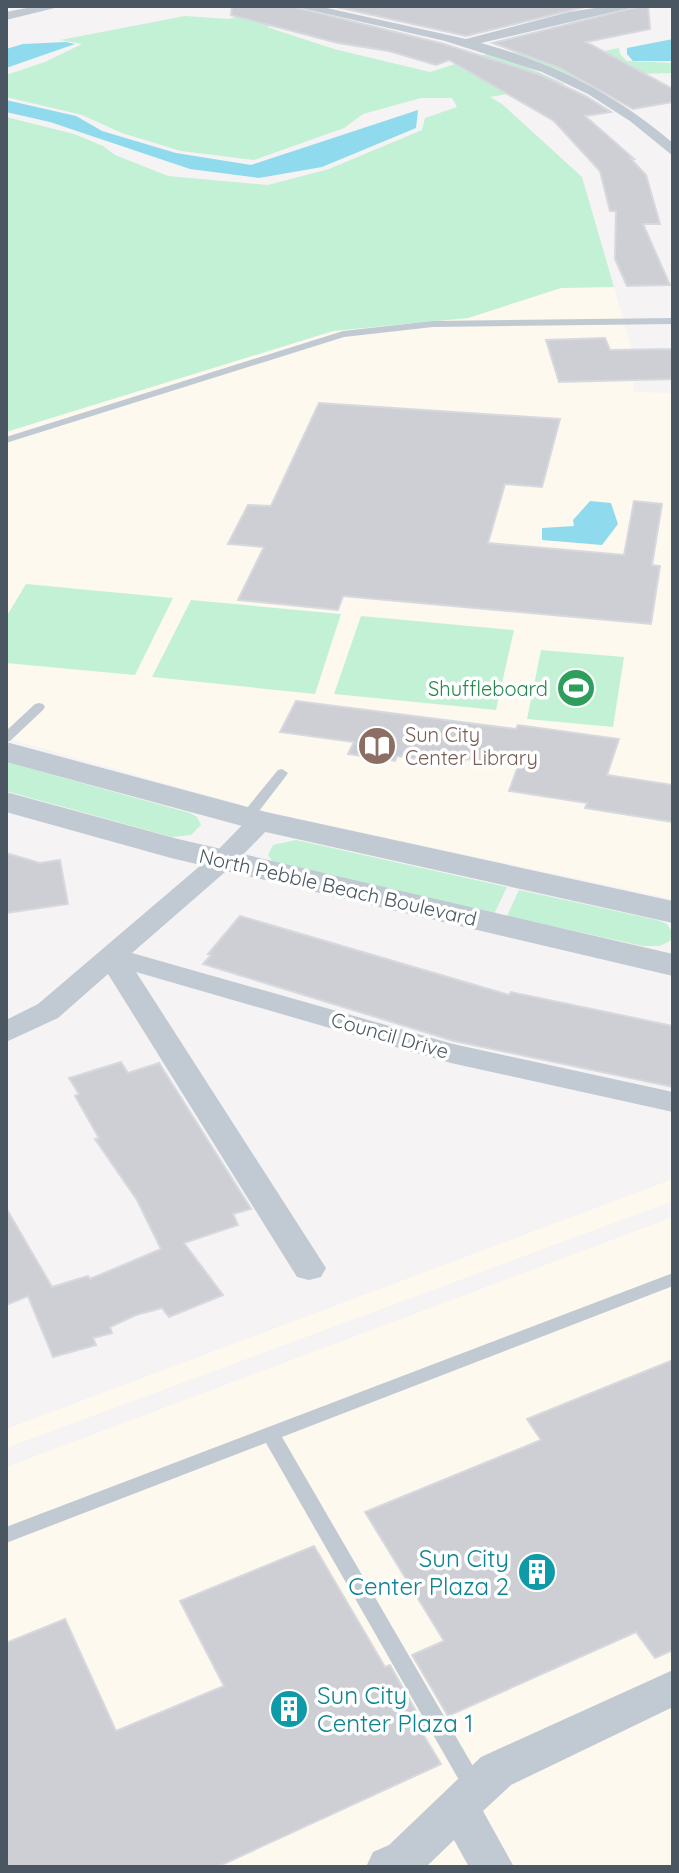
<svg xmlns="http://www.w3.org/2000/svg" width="679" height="1873" font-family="Quicksand,sans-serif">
  <rect width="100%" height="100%" fill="#f5f3f3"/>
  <!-- commercial -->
  <path fill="#fdf9ef" d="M614 287 635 362 633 392 673 393V899L267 812 6 738V432L334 331 468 318 561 288Z
    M673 1179V1201L6 1448V1429Z
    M673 1217V1867H6V1467Z"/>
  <!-- green -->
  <path fill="#c3f1d5" d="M271 6 310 11 267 27 334 49 430 72 487 54 525 66 565 84 490 97 502 104 582 177 614 287 561 288 468 318 333 331 6 432V117L74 134 103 146 115 155 168 176 268 185 329 169 422 130 425 118 457 107 452 98H421L363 114 344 128 254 160 181 151 122 133 82 115 6 97V75L45 62 82 44 60 40 185 16 229 19Z
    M619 48 620 54 627 61 673 63V73L631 74 580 81 500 50 557 60Z
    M26 584 173 598 135 675 6 663V617Z
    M191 600 341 614 315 694 152 677Z
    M361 616 514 630 496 710 334 694Z
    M541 650 624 657 613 727 527 719Z
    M6 762 190 813 197 817 201 825 191 835 172 837 6 791Z
    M296 840 507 887 494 914 273 862 268 855 273 845Z
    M519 890 657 920 667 924 673 934 670 941 660 946H643L507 916Z"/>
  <!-- water -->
  <path fill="#90daee" d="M673 39V61H633L627 54V48Z
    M66 42 75 44 6 68V49L23 44Z
    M6 100 76 116 102 131 176 153 251 165 418 110 416 128 322 167 259 178 190 169 50 122 6 112Z
    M590 501 611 503 618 524 602 545 542 540V528L574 526 573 520Z"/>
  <!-- building -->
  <path fill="#cdcfd5" stroke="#d7d9de" stroke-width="2" d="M232 6H290L444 44 541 75 587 97 611 112 585 116 634 159H631L646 175 660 224H643L670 285 627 286 615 259 616 211H610L600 171 554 121 449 60 436 65 389 51 338 43 231 15Z
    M332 6H588L466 36Z
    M641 6H648L650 29 586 42 673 89V102L633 109 560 68 493 43Z
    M605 338 610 350 673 349V379L559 382 546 340Z
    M319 403 560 419 542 487 505 484 488 543 624 555 634 501 662 504 652 565 660 566 651 624 343 596 338 610 238 600 264 547 228 544 248 505 271 506Z
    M296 701 516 729 518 725 619 739 607 775 673 785V822L585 808 587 803 509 791 518 766 466 759 463 766 397 756 395 761 348 754 354 742 280 732Z
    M6 853 40 863 60 860 68 904 6 913Z
    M240 916 509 995 511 992 673 1026V1087L454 1041 203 964 211 955 208 954Z
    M121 1062 128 1073 159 1063 251 1209 233 1214 238 1225 184 1243 223 1295 169 1317 162 1308 136 1315 110 1327 112 1333 93 1338 96 1345 53 1357 28 1296 6 1305V1208L52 1287 88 1276 90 1279 161 1249 137 1200 95 1139 99 1138 75 1096 79 1094 69 1078Z
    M673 1360V1650L655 1658 636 1632 448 1716 412 1655 444 1641 365 1512 541 1440 527 1419Z
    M314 1546 385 1667 390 1665 425 1727 420 1729 441 1764 217 1867H6V1643L65 1619 116 1731 224 1686 180 1601Z"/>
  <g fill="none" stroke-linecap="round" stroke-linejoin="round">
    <!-- service -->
    <path fill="#c1cad2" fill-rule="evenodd" d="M673 318V324L433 327 344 337 6 443V437L343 331 433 321Z
      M39 703 43 704 45 707 43 710 10 741 6 742V731L35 704Z
      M282 769 288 773 286 776 252 820H242L240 817 242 814 278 770Z
      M673 1273V1286L282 1437 481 1780 484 1787 481 1794 474 1797 467 1794 266 1443 6 1543V1527Z"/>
    <!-- minor -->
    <path fill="#c1cad2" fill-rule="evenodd" d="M37 6H63L6 20V12Z
      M293 6H318L466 39 569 12 608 6H638L481 43C553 63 616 94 673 143V156L630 121 588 94 542 72 445 41Z
      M261 813 270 815 274 821 270 827 232 866 132 953 453 1044 673 1092V1112L451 1063 136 972 326 1268 321 1277 309 1280 297 1277 108 974 58 1018 6 1042V1020L38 1004 214 854 252 815Z
      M673 1670V1707L511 1785 483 1811 514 1867H469L454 1840 426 1867H366L373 1852 389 1845 481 1757Z"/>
    <!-- tertiary -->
    <path fill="#c1cad2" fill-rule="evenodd" d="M6 742 266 812 673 901V923L261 831 6 762Z
      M6 792 178 839 673 954V976L171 858 6 812Z"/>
  </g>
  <!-- icons -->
  <defs>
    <g id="stadium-disc" transform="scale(2)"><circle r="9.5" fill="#2e9e5b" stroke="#fff"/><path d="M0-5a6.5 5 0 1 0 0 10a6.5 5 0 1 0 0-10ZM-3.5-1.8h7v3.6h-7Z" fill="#fff"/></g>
    <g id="library-disc" transform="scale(2)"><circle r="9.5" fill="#8d6e63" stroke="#fff"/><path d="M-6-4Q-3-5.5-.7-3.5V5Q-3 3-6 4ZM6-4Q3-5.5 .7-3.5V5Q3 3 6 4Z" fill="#fff"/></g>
    <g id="building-disc" transform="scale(2)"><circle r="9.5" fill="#0f9aa8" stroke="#fff"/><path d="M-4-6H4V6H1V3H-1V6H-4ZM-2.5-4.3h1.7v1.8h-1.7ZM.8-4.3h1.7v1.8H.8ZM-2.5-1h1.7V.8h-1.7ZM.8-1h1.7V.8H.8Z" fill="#fff"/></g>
  </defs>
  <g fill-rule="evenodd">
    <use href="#stadium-disc" x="576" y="688"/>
    <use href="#library-disc" x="377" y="746"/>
    <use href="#building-disc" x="537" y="1572"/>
    <use href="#building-disc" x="289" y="1709"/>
  </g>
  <g text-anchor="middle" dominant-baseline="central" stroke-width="7" stroke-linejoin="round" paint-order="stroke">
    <!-- leisure labels -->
    <g font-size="20" fill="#27864d" stroke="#fff" text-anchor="end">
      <text x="548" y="688">Shuffleboard</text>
    </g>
    <!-- education labels -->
    <g font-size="20" fill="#785e54" stroke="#fff" text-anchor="start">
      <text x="405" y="734">Sun City<tspan x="405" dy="23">Center Library</tspan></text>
    </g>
    <!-- street labels -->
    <g font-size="20" fill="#4a5661" stroke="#fff">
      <text transform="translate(338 887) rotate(13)">North Pebble Beach Boulevard</text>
      <text transform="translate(390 1035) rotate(16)">Council Drive</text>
    </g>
    <!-- near-culture labels -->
    <g font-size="24" fill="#0d838f" stroke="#fff" text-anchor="end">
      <text x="509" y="1558">Sun City<tspan x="509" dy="28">Center Plaza 2</tspan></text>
      <text x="317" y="1695" text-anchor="start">Sun City<tspan x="317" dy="28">Center Plaza 1</tspan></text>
    </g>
  </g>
  <!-- border -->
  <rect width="679" height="1873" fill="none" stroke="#4a5661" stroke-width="16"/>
</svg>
